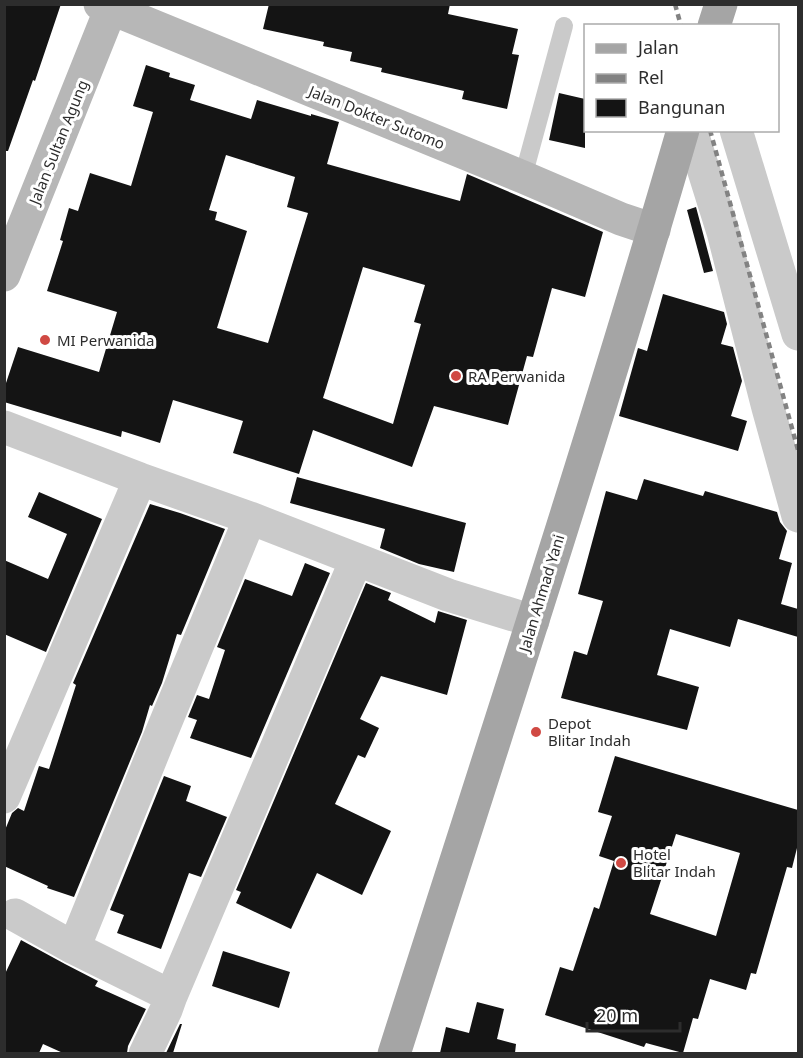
<svg xmlns="http://www.w3.org/2000/svg" width="803" height="1058" font-family="'Noto Sans',sans-serif">
  <rect width="100%" height="100%" fill="#fff"/>
  <!-- building -->
  <path fill="#141414" fill-rule="evenodd" d="M4 4H61L35 81 33 80 8 151H4Z
    M269 4H450L448 14 518 29 512 54 519 55 507 109 462 99 464 91 381 72 382 68 350 61 352 52 323 46 324 42 263 29Z
    M146 65 170 73 169 77 195 85 190 100 251 119 257 100 311 116V114L339 122 327 164 460 201 467 174 603 232 585 297 552 288 533 357 527 356 508 425 434 406 412 467 313 430 299 474 233 453 243 421 173 400 160 443 122 431 121 437 4 402V389L18 347 99 372 117 312 47 291 63 241 60 240 69 208 78 211 90 173 131 186 153 112 133 106ZM226 155 295 177 287 207 308 213 268 343 217 328 247 231 215 220 217 212 209 210ZM363 267 425 285 414 322 421 324 393 424 323 398Z
    M559 93 585 99V148L549 140Z
    M696 207 713 271 704 273 687 210Z
    M663 294 724 312 727 324 721 344 733 347 742 381 731 416 747 421 738 451 619 416 638 348 647 351Z
    M297 477 466 523 454 572 419 564 380 548 385 529 290 503Z
    M644 479 703 496 705 491 777 512 780 522 787 531 779 559 792 563 781 604 798 609V637L738 619 730 647 670 629 657 675 699 687 687 730 561 698 574 651 587 655 603 601 578 594 606 491 637 500Z
    M39 492 102 519 46 652 4 634V560L48 579 67 534 28 517Z
    M150 504 180 513 225 529 181 635 177 634 162 683 152 706 150 705 142 732 74 897 47 888 48 886 4 866 5 830 12 813 18 808 24 811 39 766 49 769 76 685 73 683Z
    M305 563 330 573 251 758 190 738 197 720 188 717 197 695 209 699 225 650 217 647 245 579 292 596Z
    M366 583 391 593 388 600 435 623 438 611 467 620 447 695 381 676 360 719 379 728 365 758 358 755 335 804 391 831 362 895 317 873 291 929 236 903 241 892 236 890Z
    M615 756 798 810V844L792 868 787 867 756 974 751 973 746 990 710 979 698 1019 693 1018 683 1053 646 1043 644 1047 545 1015 560 967 573 971 594 907 599 909 614 861 599 856 612 816 598 812ZM676 834 740 853 716 936 650 914Z
    M164 776 191 786 186 801 227 817 201 877 189 873 161 949 117 933 124 915 110 910Z
    M21 940 65 964 98 981 95 986 146 1009 128 1046 127 1053H63L43 1044 39 1053H4V976Z
    M223 951 290 972 279 1008 212 986Z
    M477 1002 504 1009 497 1039 516 1044 515 1053H440L446 1027 469 1033Z
    M180 1024H182L173 1053H166Z"/>
  <g fill="none" stroke-linecap="round" stroke-linejoin="round">
    <!-- lane -->
    <path stroke="#cacaca" stroke-width="18" d="M523 177 564 26"/>
    <!-- street -->
    <path stroke="#cacaca" stroke-width="33" d="M691 130 723 232 768 408 798 516
      M736 130 798 334
      M4 427 140 479 250 518 448 595 533 621
      M4 797 140 479
      M15 915 74 948 171 996 166 1010 145 1054
      M74 948 158 741 250 518
      M171 996 356 560"/>
    <!-- secondary -->
    <path stroke="#b7b7b7" stroke-width="33" d="M100 4 523 177 621 219 654 230
      M4 275 111 8"/>
    <!-- primary -->
    <path stroke="#a5a5a5" stroke-width="33" d="M714 26 721 4
      M394 1054C492 747 593 440 683 130"/>
    <!-- rail -->
    <path stroke="#828282" stroke-width="4.5" stroke-dasharray="6 4.5" stroke-linecap="butt" d="M675 4 681 26
      M710 130 798 450"/>
  </g>
  <!-- markers -->
  <g fill="#d04943" stroke="#fff" stroke-width="2">
    <circle cx="45" cy="340" r="6"/>
    <circle cx="456" cy="376" r="6"/>
    <circle cx="536" cy="732" r="6"/>
    <circle cx="621" cy="863" r="6"/>
  </g>
  <g text-anchor="middle" dominant-baseline="central" stroke-width="6" stroke-linejoin="round" paint-order="stroke">
    <!-- street labels -->
    <g font-size="15" fill="#2d2d2d" stroke="#fff">
      <text transform="translate(377 117) rotate(22)">Jalan Dokter Sutomo</text>
      <text transform="translate(58 142) rotate(-68)">Jalan Sultan Agung</text>
      <text transform="translate(541 593) rotate(-73)">Jalan Ahmad Yani</text>
    </g>
    <!-- poi labels -->
    <g font-size="15" fill="#2d2d2d" stroke="#fff" text-anchor="start">
      <text x="57" y="340">MI Perwanida</text>
      <text x="468" y="376">RA Perwanida</text>
      <text x="548" y="723">Depot<tspan x="548" dy="17">Blitar Indah</tspan></text>
      <text x="633" y="854">Hotel<tspan x="633" dy="17">Blitar Indah</tspan></text>
    </g>
  </g>
  <!-- border -->
  <rect width="803" height="1058" fill="none" stroke="#2d2d2d" stroke-width="12"/>
  <!-- legend -->
  <rect x="584" y="24" width="195" height="108" fill="#ffffff" stroke="#ababab" stroke-width="1.5"/>
  <rect x="596" y="44" width="30" height="9" fill="#a5a5a5" stroke="#ababab" stroke-width="1.5"/>
  <text x="638" y="54" font-size="18" fill="#2d2d2d">Jalan</text>
  <rect x="596" y="74" width="30" height="9" fill="#828282" stroke="#ababab" stroke-width="1.5"/>
  <text x="638" y="84" font-size="18" fill="#2d2d2d">Rel</text>
  <rect x="596" y="99" width="30" height="18" fill="#141414" stroke="#ababab" stroke-width="1.5"/>
  <text x="638" y="114" font-size="18" fill="#2d2d2d">Bangunan</text>
  <!-- scale -->
  <path d="M587 1022v9h93v-9" fill="none" stroke="#2d2d2d" stroke-width="3"/>
  <text x="596" y="1022" font-size="18" fill="#2d2d2d" stroke="#ffffff" stroke-width="4.5" paint-order="stroke">20 m</text>
</svg>
